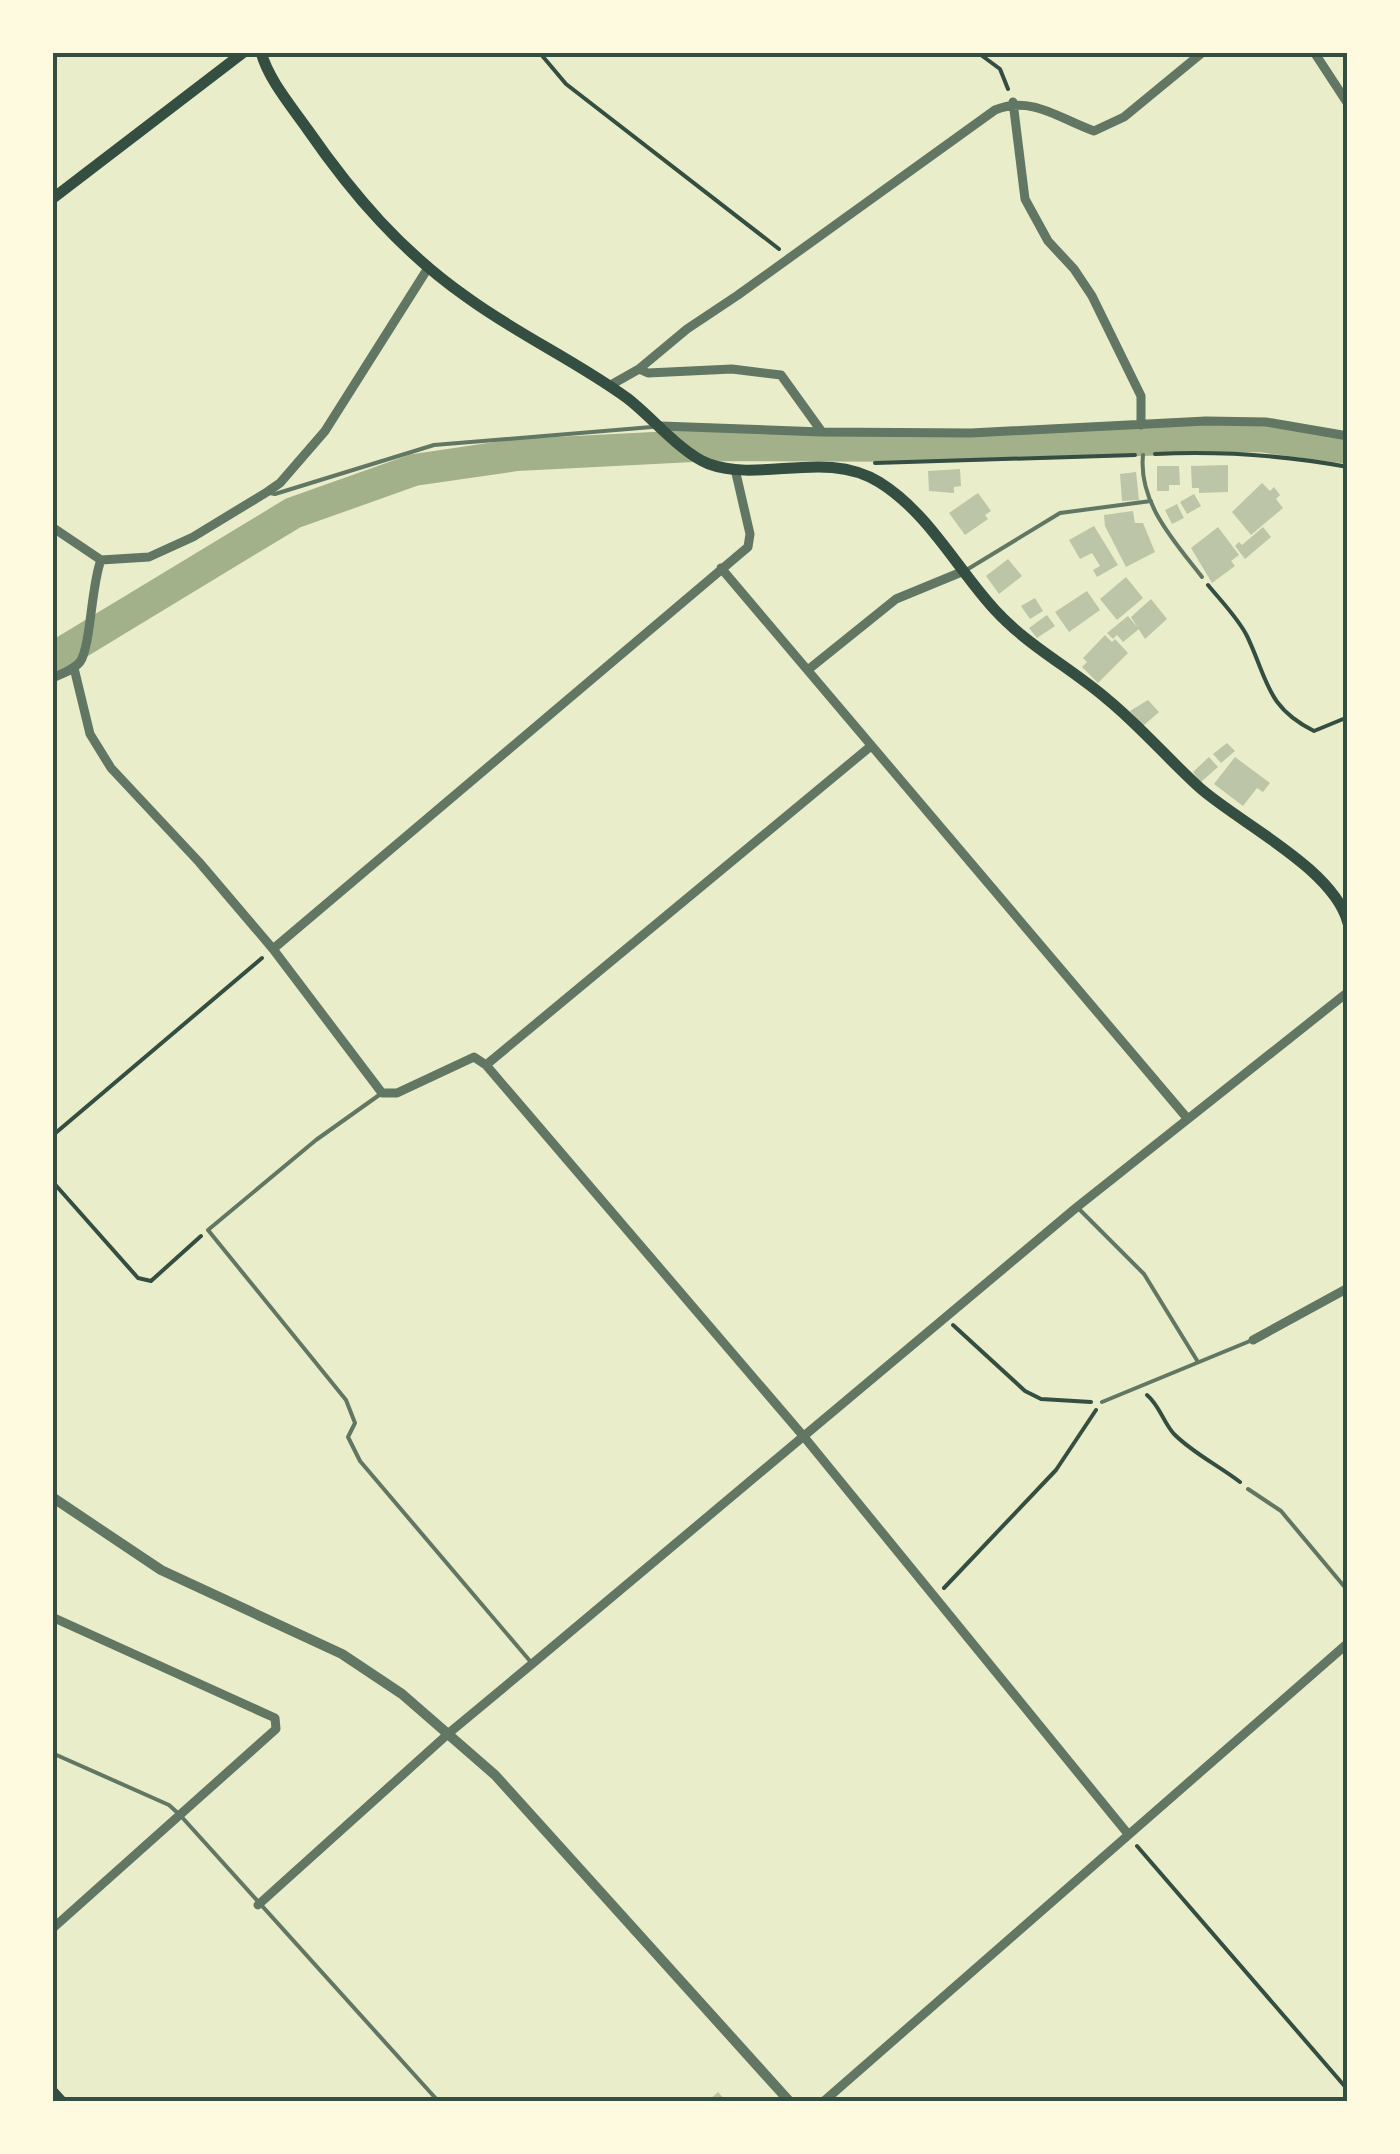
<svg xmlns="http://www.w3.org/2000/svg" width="1400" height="2154" font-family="Lato,sans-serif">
  <rect width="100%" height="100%" fill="#e9edc9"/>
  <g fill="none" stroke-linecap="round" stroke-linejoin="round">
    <!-- river -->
    <path stroke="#a3b18a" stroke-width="32" d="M52 659 293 513 414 470 517 455 712 445 961 446 1259 436 1348 448"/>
  </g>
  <!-- building -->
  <path fill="#bcc5a7" d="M1228 465V492L1199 493V488H1192L1191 466Z
    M1157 466H1179L1180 485H1169V491H1157Z
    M960 469 961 486 954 487V493L929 491 928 471Z
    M1136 472 1139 500 1122 501 1120 474Z
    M1262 483 1270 491 1274 487 1280 495 1276 499 1283 508 1251 535 1232 512Z
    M978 493 991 511 985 515 988 519 965 535 949 513Z
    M1194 494 1201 506 1187 514 1180 502Z
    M1177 504 1184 518 1172 524 1165 510Z
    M1133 511 1135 523H1143L1155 552 1126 567 1105 526 1104 515Z
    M1094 526 1118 565 1097 577 1093 570 1100 566 1092 553 1080 559 1069 540Z
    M1218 527 1239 555 1231 561 1235 566 1212 583 1191 548Z
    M1263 527 1271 537 1245 559 1235 546 1239 542 1242 545Z
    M1008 559 1022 576 999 594 986 576Z
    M1126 577 1143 598 1117 620 1100 599Z
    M1087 591 1100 610 1069 632 1055 612Z
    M1035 598 1043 611 1030 619 1021 606Z
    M1151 599 1167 619 1145 639 1131 617Z
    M1047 615 1055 626 1037 638 1029 628Z
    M1128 616 1139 629 1123 642 1117 635 1113 639 1107 633Z
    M1105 635 1112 642 1115 639 1128 653 1098 683 1082 667 1087 662 1083 658Z
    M1148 700 1159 712 1143 726 1130 711Z
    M1227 743 1235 751 1221 763 1213 754Z
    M1209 757 1218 767 1201 782 1193 772Z
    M1235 757 1270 783 1263 792 1257 788 1243 806 1214 784Z
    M718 2092 727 2102H707Z"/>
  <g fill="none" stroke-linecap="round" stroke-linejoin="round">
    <!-- path -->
    <path stroke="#344e41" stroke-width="4" d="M539 52 566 84 779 249
      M977 52 1000 69 1008 89
      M1155 454C1221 451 1283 455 1348 467
      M875 463 1135 455
      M1208 585C1221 601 1238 618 1247 636 1268 680 1266 707 1314 731L1348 717
      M52 1136 262 958
      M52 1181 138 1278 151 1281 201 1236
      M953 1325 1025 1391 1041 1399 1091 1402
      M1147 1395C1160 1406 1163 1422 1174 1434 1194 1454 1218 1465 1240 1482
      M944 1588 1056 1470 1096 1410
      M1137 1846 1348 2090"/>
    <!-- service -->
    <path stroke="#617663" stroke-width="4" d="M1143 455C1138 503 1175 542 1202 577
      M270 493 275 494 434 445 652 427
      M968 569 1060 513 1151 501
      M382 1093 316 1140 208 1230 346 1400 355 1423 348 1437 360 1461 530 1661
      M1077 1207 1144 1274 1198 1362
      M1102 1402 1250 1341
      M1248 1489 1281 1511 1348 1591
      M52 1753 169 1805 180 1815 439 2102"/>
    <!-- minor -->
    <path stroke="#617663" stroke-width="9" d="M1314 52 1348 104
      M1013 102 1025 199 1048 241 1074 269 1092 296 1141 396V425
      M639 369 648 373 732 369 781 375 822 432
      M609 386 639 369 687 329 738 295 995 110C1031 95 1060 119 1094 131L1124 117 1203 52
      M661 426 822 432 971 433 1206 421 1266 422 1348 436
      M52 527 101 560 149 557 193 537 267 492 280 483 325 431 428 268
      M721 568 1187 1118
      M74 668 90 734 111 768 199 862 273 949 382 1093H397L474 1057 486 1065 805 1438 1128 1834
      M809 669 896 599 964 571
      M52 678C62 674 73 670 80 662 91 646 91 585 101 560
      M273 949 748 547 750 534 735 469
      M486 1065 871 746
      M1253 1340 1348 1288
      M52 1617 275 1718 276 1729 52 1929
      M258 1905 449 1733 532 1664 1077 1207 1348 992
      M823 2102 1348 1643"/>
    <!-- tertiary -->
    <path stroke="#617663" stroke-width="10" d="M52 1497 161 1570 342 1654 402 1694 495 1775 790 2102"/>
    <!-- secondary -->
    <path stroke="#344e41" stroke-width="11" d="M261 52C268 79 292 107 308 130 353 195 402 252 468 298 519 335 576 361 627 398 651 416 682 454 709 464 761 483 826 449 879 482 929 513 957 569 995 610 1028 646 1071 668 1107 699 1140 726 1168 759 1200 788 1241 824 1334 869 1348 923
      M52 199 244 52
      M52 2091 62 2102"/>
  </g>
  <!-- border -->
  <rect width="1400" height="2154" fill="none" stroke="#fefae0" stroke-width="110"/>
  <rect x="55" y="55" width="1290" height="2044" fill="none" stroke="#344e41" stroke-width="4"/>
</svg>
